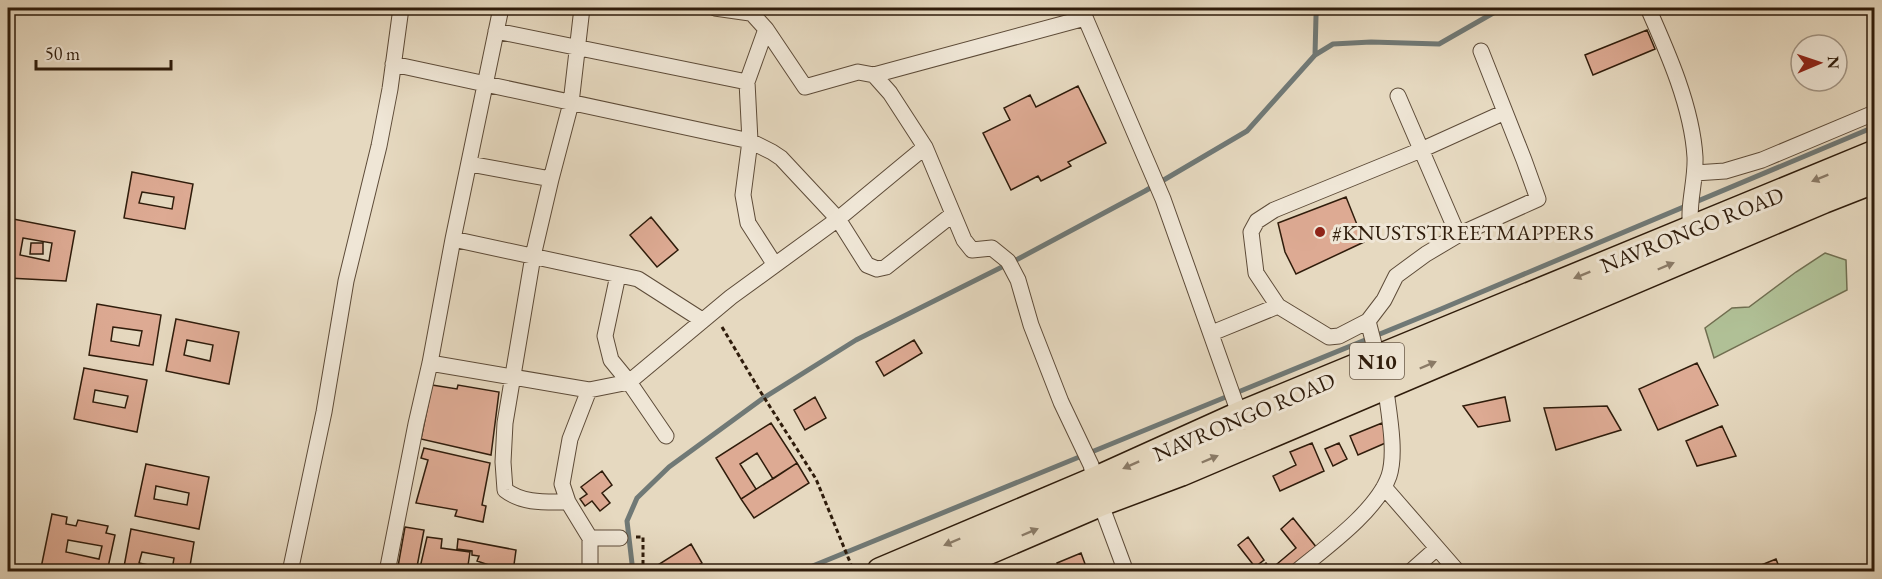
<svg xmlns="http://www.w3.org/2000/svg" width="1882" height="579" font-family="'EB Garamond',serif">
  <rect width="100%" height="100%" fill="#e6d9c0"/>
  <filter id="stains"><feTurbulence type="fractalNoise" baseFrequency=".00333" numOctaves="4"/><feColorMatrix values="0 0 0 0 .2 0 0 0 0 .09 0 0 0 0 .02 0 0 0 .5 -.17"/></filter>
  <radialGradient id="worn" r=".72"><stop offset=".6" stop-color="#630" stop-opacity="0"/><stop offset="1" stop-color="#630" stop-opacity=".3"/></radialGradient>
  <!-- green -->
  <path fill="#b0c096" stroke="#706e50" stroke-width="1.5" d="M1825 253 1846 260 1847 290 1714 358 1705 328 1732 308 1749 307 1796 272Z"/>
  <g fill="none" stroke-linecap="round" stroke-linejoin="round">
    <!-- stream -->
    <path stroke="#707976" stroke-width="5" d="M1315 55 1316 16 1318 8
      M633 572 627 521 637 498 669 467 762 399 856 340 1018 259 1145 191 1247 131 1315 55 1333 44 1371 42 1439 44 1502 8
      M798 572 1441 309 1874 127
      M1000 572 1001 571"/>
  </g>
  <!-- building -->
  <path fill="#ddaa93" stroke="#2f1c0b" stroke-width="1.5" fill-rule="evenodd" d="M1647 30 1655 49 1593 75 1585 55Z
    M1078 86 1106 143 1068 162 1071 166 1041 181 1038 176 1011 190 983 133 1010 120 1004 108 1030 95 1036 107Z
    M132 172 193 184 185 229 124 218ZM142 192 174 197 172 209 139 203Z
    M1346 197 1364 242 1296 274 1285 252 1278 223Z
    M651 217 678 250 657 267 630 235Z
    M8 218 75 231 66 281 8 278ZM23 238 52 243 49 261 20 255Z
    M31 243H43V254H30Z
    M97 304 161 315 153 365 89 355ZM113 327 142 331 139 346 111 341Z
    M176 319 239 332 229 384 166 371ZM187 340 213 345 210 361 184 355Z
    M914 340 922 353 884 376 876 362Z
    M1697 363 1718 405 1658 430 1639 389Z
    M84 368 147 380 137 432 74 419ZM95 390 128 396 125 408 93 402Z
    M432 385 457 389 458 385 499 392 491 455 421 439Z
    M815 397 826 418 805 430 794 410Z
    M1505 397 1510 421 1478 427 1463 406Z
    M1607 406 1621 430 1556 450 1544 408Z
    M771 423 797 463 773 479 757 453 740 464 756 489 741 499 716 458Z
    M1382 423 1390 441 1358 455 1350 436Z
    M1722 426 1736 456 1697 466 1686 441Z
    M1312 443 1324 471 1280 491 1273 476 1296 465 1290 452Z
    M1339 443 1347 459 1333 466 1325 449Z
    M424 448 490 463 482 505 486 506 483 522 455 516 457 510 416 503 428 460 421 458Z
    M797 463 809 483 754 518 741 499Z
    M146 464 209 477 199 529 135 516ZM156 486 189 493 187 505 154 499Z
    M602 471 612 485 602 493 610 503 600 511 592 501 585 506 580 499 587 494 581 487Z
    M52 514 67 517 66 524 76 526 78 520 108 526 106 533 115 535 107 572H60L41 568ZM68 540 102 546 99 559 66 552Z
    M1293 518 1317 548 1288 572H1256L1266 563 1271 569 1296 548 1281 529Z
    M405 527 424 530 416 572H397Z
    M131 529 194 542 189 572H123ZM142 552 174 558 172 570 139 563Z
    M427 537 442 539 441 548 470 552 467 572H419Z
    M1248 537 1264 560 1255 567 1238 545Z
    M458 539 516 550 513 572H494L492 566 477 561 479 556 472 555V551L457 549Z
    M691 544 702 563 688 572H655L653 568Z
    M1081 553 1088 572H1060L1057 563Z
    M1776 559 1781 572H1762L1759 566Z"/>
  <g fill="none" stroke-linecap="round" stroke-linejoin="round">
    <!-- street casing -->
    <g stroke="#5d4b38" stroke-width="17">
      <path id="street" d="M715 8 750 13
        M747 8 766 29 805 87 858 72 874 75 890 93 925 147 964 240 972 250 992 248 1008 261 1018 280 1031 325 1061 402 1091 465 1100 502 1126 572
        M1081 8 1163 199 1240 416
        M1648 8C1668 53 1692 107 1695 157 1696 182 1687 205 1691 230
        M496 31 747 82 766 29
        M393 64 750 141 772 152 781 158 838 219 867 265 877 269 886 267 953 214
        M874 75 1085 18
        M747 82 750 141 743 195 748 223 775 265
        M1398 96 1458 235
        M470 164 551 179
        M1695 173 1725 171 1762 160 1874 113
        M453 239 638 279 702 320
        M618 275 605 336 611 360 629 382 666 436
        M1368 321 1339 336 1329 337 1278 306 1256 273 1251 232 1257 221 1274 210 1421 150 1505 112
        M1212 333 1278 306
        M1378 360 1368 321 1384 300 1396 276 1426 254 1458 235 1538 199 1524 160 1481 51
        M430 363 589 390 629 382 731 297 838 219 925 147
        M589 390 570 439 562 484 568 502 590 538V572
        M1384 487 1458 572
        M568 502C546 502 523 504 505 490L503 462 505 423 533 256 551 179 571 103 582 8
        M590 538H620
        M290 572 324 412 346 281 379 146 390 89 401 8
        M387 572 416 424 430 363 453 239 501 8
        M1296 572C1325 548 1377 511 1389 476 1397 452 1388 409 1385 383
        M1410 572 1437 548"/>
    </g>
    <!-- highway casing -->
    <g stroke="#2f1c0b" stroke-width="31">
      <path id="highway" d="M881 572 1096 481 1240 416 1874 155
        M937 572 1100 502 1180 472 1823 199 1874 179"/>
    </g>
    <!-- path -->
    <path stroke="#2f1c0b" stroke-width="3" stroke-dasharray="4.5 3" stroke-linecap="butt" d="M722 327 760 391 816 479 852 567
      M636 537H643V567L645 572"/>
    <!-- street -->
    <use href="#street" stroke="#efe6d6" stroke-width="15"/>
    <!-- highway -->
    <use href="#highway" stroke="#e6d9c0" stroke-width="28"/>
  </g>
  <!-- one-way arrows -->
  <defs><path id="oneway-solid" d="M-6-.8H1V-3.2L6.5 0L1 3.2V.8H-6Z" transform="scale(1.5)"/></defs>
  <g fill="#8a7a66">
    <use href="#oneway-solid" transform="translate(1820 178) rotate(158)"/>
    <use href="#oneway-solid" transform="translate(1666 266) rotate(-23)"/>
    <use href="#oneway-solid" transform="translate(1582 275) rotate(158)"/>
    <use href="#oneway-solid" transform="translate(1428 365) rotate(-23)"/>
    <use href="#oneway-solid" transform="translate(1210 459) rotate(-23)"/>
    <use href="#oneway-solid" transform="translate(1131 465) rotate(156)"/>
    <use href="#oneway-solid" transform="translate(1030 532) rotate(-23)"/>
    <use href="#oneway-solid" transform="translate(952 542) rotate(157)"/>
  </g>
  <!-- markers -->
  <circle fill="#8f2418" stroke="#efe6d6" stroke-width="2" cx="1320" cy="232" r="6"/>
  <g text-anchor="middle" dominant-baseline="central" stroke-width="6" stroke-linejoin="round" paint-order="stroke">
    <!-- shield labels -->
    <rect fill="#efe6d6" stroke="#695948" stroke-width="1.5" x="1350" y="343" width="54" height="36" rx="4.5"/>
    <g font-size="21" font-weight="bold" fill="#2f1c0b">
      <text x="1377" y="361">N10</text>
    </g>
    <!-- street labels -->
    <g font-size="22" fill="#2f1c0b" stroke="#efe6d6">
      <text transform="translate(1692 230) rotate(-22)">NAVRONGO ROAD</text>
      <text transform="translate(1244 417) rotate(-23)">NAVRONGO ROAD</text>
    </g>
    <!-- poi labels -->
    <g font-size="22" fill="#2f1c0b" stroke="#efe6d6" text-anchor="start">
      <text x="1332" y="232">#KNUSTSTREETMAPPERS</text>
    </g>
  </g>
  <!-- margin -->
  <rect width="1882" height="579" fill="none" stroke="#e6d9c0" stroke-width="30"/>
  <rect x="9" y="9" width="1864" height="561" fill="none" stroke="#2f1c0b" stroke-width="3"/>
  <rect x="15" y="15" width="1852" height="549" fill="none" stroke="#2f1c0b" stroke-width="1.5"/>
  <!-- north arrow -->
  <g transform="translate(1819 63) rotate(88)"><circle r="28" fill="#efe6d6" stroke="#a29585" stroke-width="1.5"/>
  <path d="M0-4.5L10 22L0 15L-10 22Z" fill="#8f2418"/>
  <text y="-9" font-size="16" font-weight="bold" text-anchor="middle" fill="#2f1c0b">N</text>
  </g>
  <!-- scale -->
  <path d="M36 60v9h135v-9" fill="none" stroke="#2f1c0b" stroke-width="3"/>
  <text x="45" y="60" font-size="18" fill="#2f1c0b" stroke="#efe6d6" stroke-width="4.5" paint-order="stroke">50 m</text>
  <rect width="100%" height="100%" filter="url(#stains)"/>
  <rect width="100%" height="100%" fill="url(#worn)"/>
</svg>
